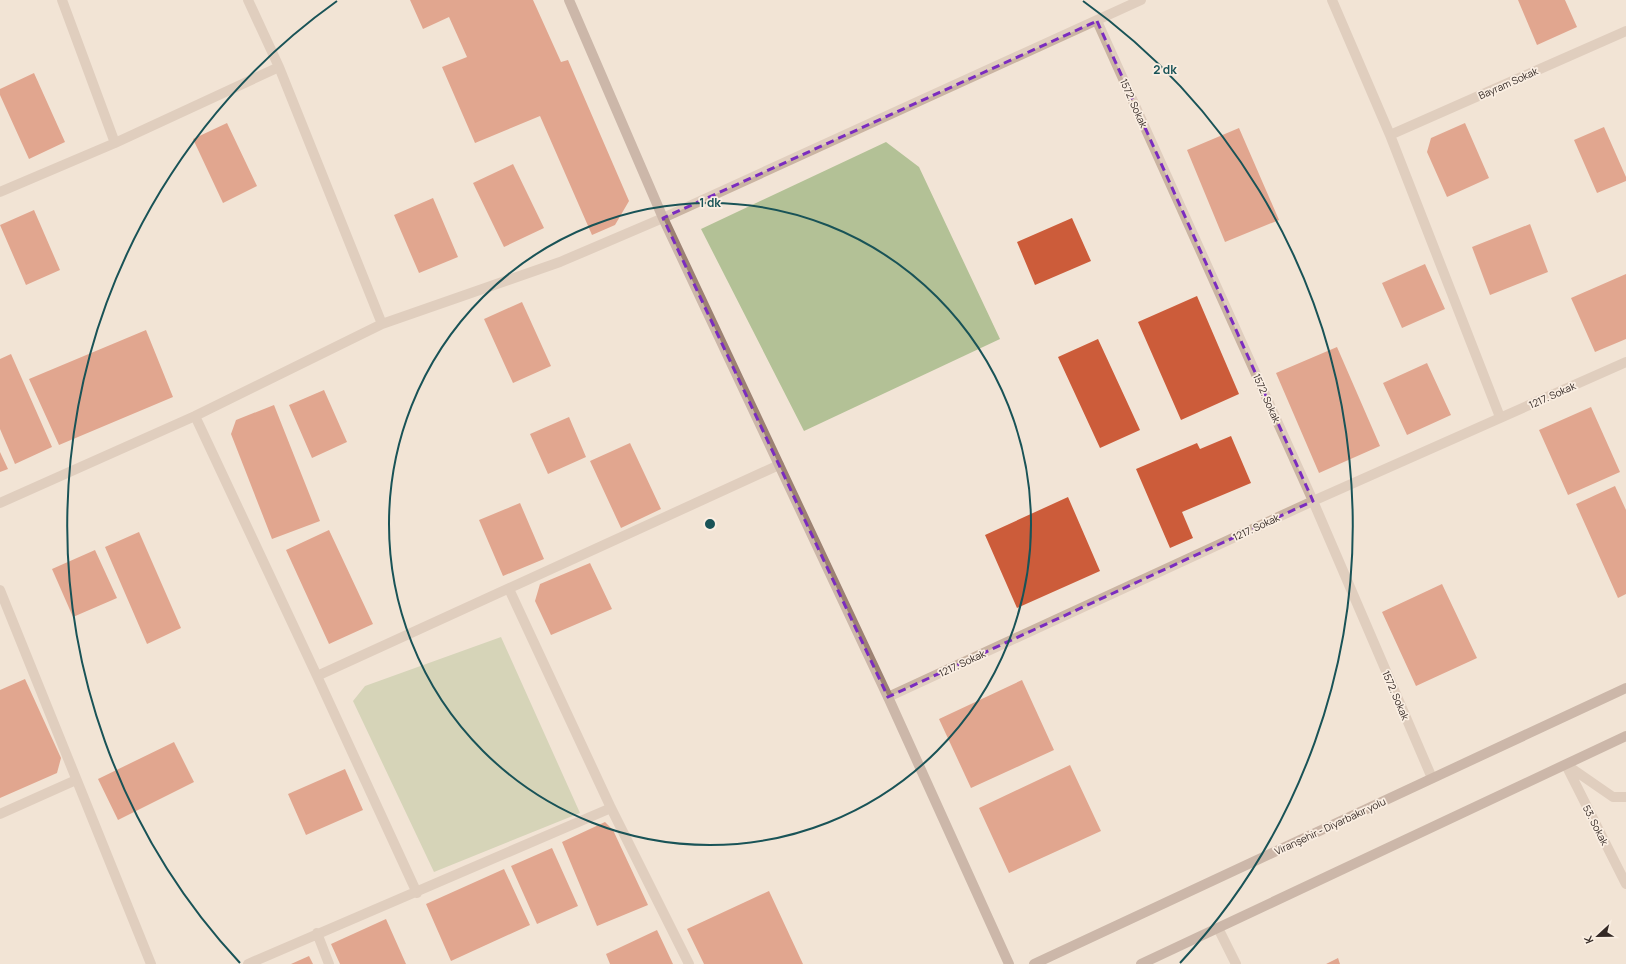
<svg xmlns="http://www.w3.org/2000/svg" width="1626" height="964" font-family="Manrope,sans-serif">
  <rect width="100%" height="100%" fill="#f2e4d6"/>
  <!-- green -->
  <path fill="#b3c196" d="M886 142 919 167 1000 339 804 431 701 229Z
    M501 637 580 813 434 872 353 701 365 686Z"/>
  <!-- building -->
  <path fill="#cc5c3a" d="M410 0H533L561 62 568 60 629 201 615 225 592 235 540 116 475 143 442 67 467 57 449 17 423 29Z
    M1518 0H1565L1577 27 1537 45Z
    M34 73 65 142 29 159 0 95V89Z
    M227 123 257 186 223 203 193 139Z
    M1465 123 1489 178 1447 197 1427 152 1431 138Z
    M1604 127 1626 177V181L1597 193 1574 140Z
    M1239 128 1279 220 1225 242 1187 150Z
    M513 164 544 228 504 247 473 183Z
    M433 198 458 257 419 273 394 215Z
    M34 210 60 270 26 285 0 225Z
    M1072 218 1091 261 1035 285 1017 242Z
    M1530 224 1548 272 1490 295 1472 247Z
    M1425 264 1445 309 1402 328 1382 283Z
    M1626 274V339L1595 352 1571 298Z
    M1197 296 1239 394 1181 420 1138 322Z
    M522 302 551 366 513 383 484 319Z
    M146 330 173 397 59 445 29 379Z
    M1098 339 1140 430 1100 448 1058 357Z
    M1337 347 1380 446 1319 473 1276 373Z
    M11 354 52 447 15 464 0 429V359Z
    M1427 363 1451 415 1407 435 1383 383Z
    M324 390 347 442 312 458 289 405Z
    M274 405 320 521 272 539 231 434 236 420Z
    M1591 407 1620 472 1568 495 1539 430Z
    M569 417 586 457 548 474 530 434Z
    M1231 436 1251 483 1182 512 1193 538 1170 548 1136 469 1197 443 1200 449Z
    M630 443 661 509 621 528 590 461Z
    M0 452 8 469 0 472Z
    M1615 486 1626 510V594L1618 598 1576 504Z
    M1068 497 1100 571 1017 608 985 535Z
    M520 503 544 559 503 576 479 520Z
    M329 530 373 624 329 644 286 550Z
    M139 532 181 628 147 644 105 547Z
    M95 550 117 598 73 617 52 569Z
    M590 563 612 609 551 635 535 601 540 584Z
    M1442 584 1477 658 1416 686 1382 612Z
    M25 679 61 758 57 773 0 798V690Z
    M1022 680 1054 750 971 788 939 719Z
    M174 742 194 782 118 820 98 779Z
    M1070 765 1101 831 1009 873 979 808Z
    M345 769 363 810 306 835 288 794Z
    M605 822 613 830 648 905 597 926 562 842Z
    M552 848 578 906 537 924 511 866Z
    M504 869 530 925 451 961 426 904Z
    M769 891 803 964H704L687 929Z
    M386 919 406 964H340L331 944Z
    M657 930 673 964H610L606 954Z
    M309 956 313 964H291Z
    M1338 958 1340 964H1326Z"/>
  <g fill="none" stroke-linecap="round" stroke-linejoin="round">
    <!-- street -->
    <path stroke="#cab4a2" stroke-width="10" d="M62 0 115 143
      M248 0 279 67 382 324
      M1332 0 1390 135 1500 417
      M1097 21 1313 501 1432 778
      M1390 135 1626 31
      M0 192 115 143 279 67
      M195 416 317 676 417 893
      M0 503 195 416 382 324 560 262 663 218 1141 0
      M509 589 611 808 689 964
      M0 590 151 964
      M317 676 779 465
      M888 697 1313 501 1626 362
      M1566 765 1626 884
      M1568 766 1613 797H1626
      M0 814 76 780
      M1218 928 1236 964
      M317 933 329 964
      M248 964 611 808"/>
    <!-- secondary -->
    <path stroke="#9d8273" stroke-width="10" d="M569 0 663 218 888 697 1009 964
      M1034 964 1626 688
      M1141 964 1626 736"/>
  </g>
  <!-- marked area -->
  <path d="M0 0H1626V964H0ZM1097 21 1313 501 888 697 663 218Z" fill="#f2e4d6" fill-opacity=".55" fill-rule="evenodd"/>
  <path fill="none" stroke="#7b2cbf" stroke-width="3" stroke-dasharray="8 5" stroke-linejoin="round" d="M1097 21 1313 501 888 697 663 218Z"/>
  <!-- distance rings -->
  <g fill="none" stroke="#195357" stroke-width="2">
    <circle cx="710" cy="524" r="321"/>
    <path d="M240 963A643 643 0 0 1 337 1M1083 1A643 643 0 0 1 1180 963"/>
  </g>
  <g text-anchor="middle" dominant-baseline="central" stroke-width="3.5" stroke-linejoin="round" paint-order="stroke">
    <!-- street labels -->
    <g font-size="10" fill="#342925" stroke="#faeee2">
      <text transform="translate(1508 83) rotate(-24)">Bayram Sokak</text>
      <text transform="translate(1134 103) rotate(66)">1572. Sokak</text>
      <text transform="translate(1552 395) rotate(-24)">1217. Sokak</text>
      <text transform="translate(1267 398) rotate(66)">1572. Sokak</text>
      <text transform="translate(1256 527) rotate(-25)">1217. Sokak</text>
      <text transform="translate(962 663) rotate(-25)">1217. Sokak</text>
      <text transform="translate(1396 695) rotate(67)">1572. Sokak</text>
      <text transform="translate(1596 825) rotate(63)">53. Sokak</text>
      <text transform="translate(1330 826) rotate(-25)">Viranşehir - Diyarbakır yolu</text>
    </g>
  </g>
  <circle cx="710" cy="524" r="6" fill="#195357" stroke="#faeee2" stroke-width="2"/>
  <g font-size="12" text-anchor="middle" font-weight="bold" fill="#195357" stroke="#faeee2" stroke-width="3.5" stroke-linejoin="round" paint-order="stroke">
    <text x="1165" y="74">2 dk</text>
    <text x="710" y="207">1 dk</text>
  </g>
  <!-- north arrow -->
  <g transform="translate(1598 936) rotate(248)" stroke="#faeee2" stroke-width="3" paint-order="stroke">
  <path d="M0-3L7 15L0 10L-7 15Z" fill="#342925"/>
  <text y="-6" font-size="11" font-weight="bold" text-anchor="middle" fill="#342925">K</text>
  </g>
</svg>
